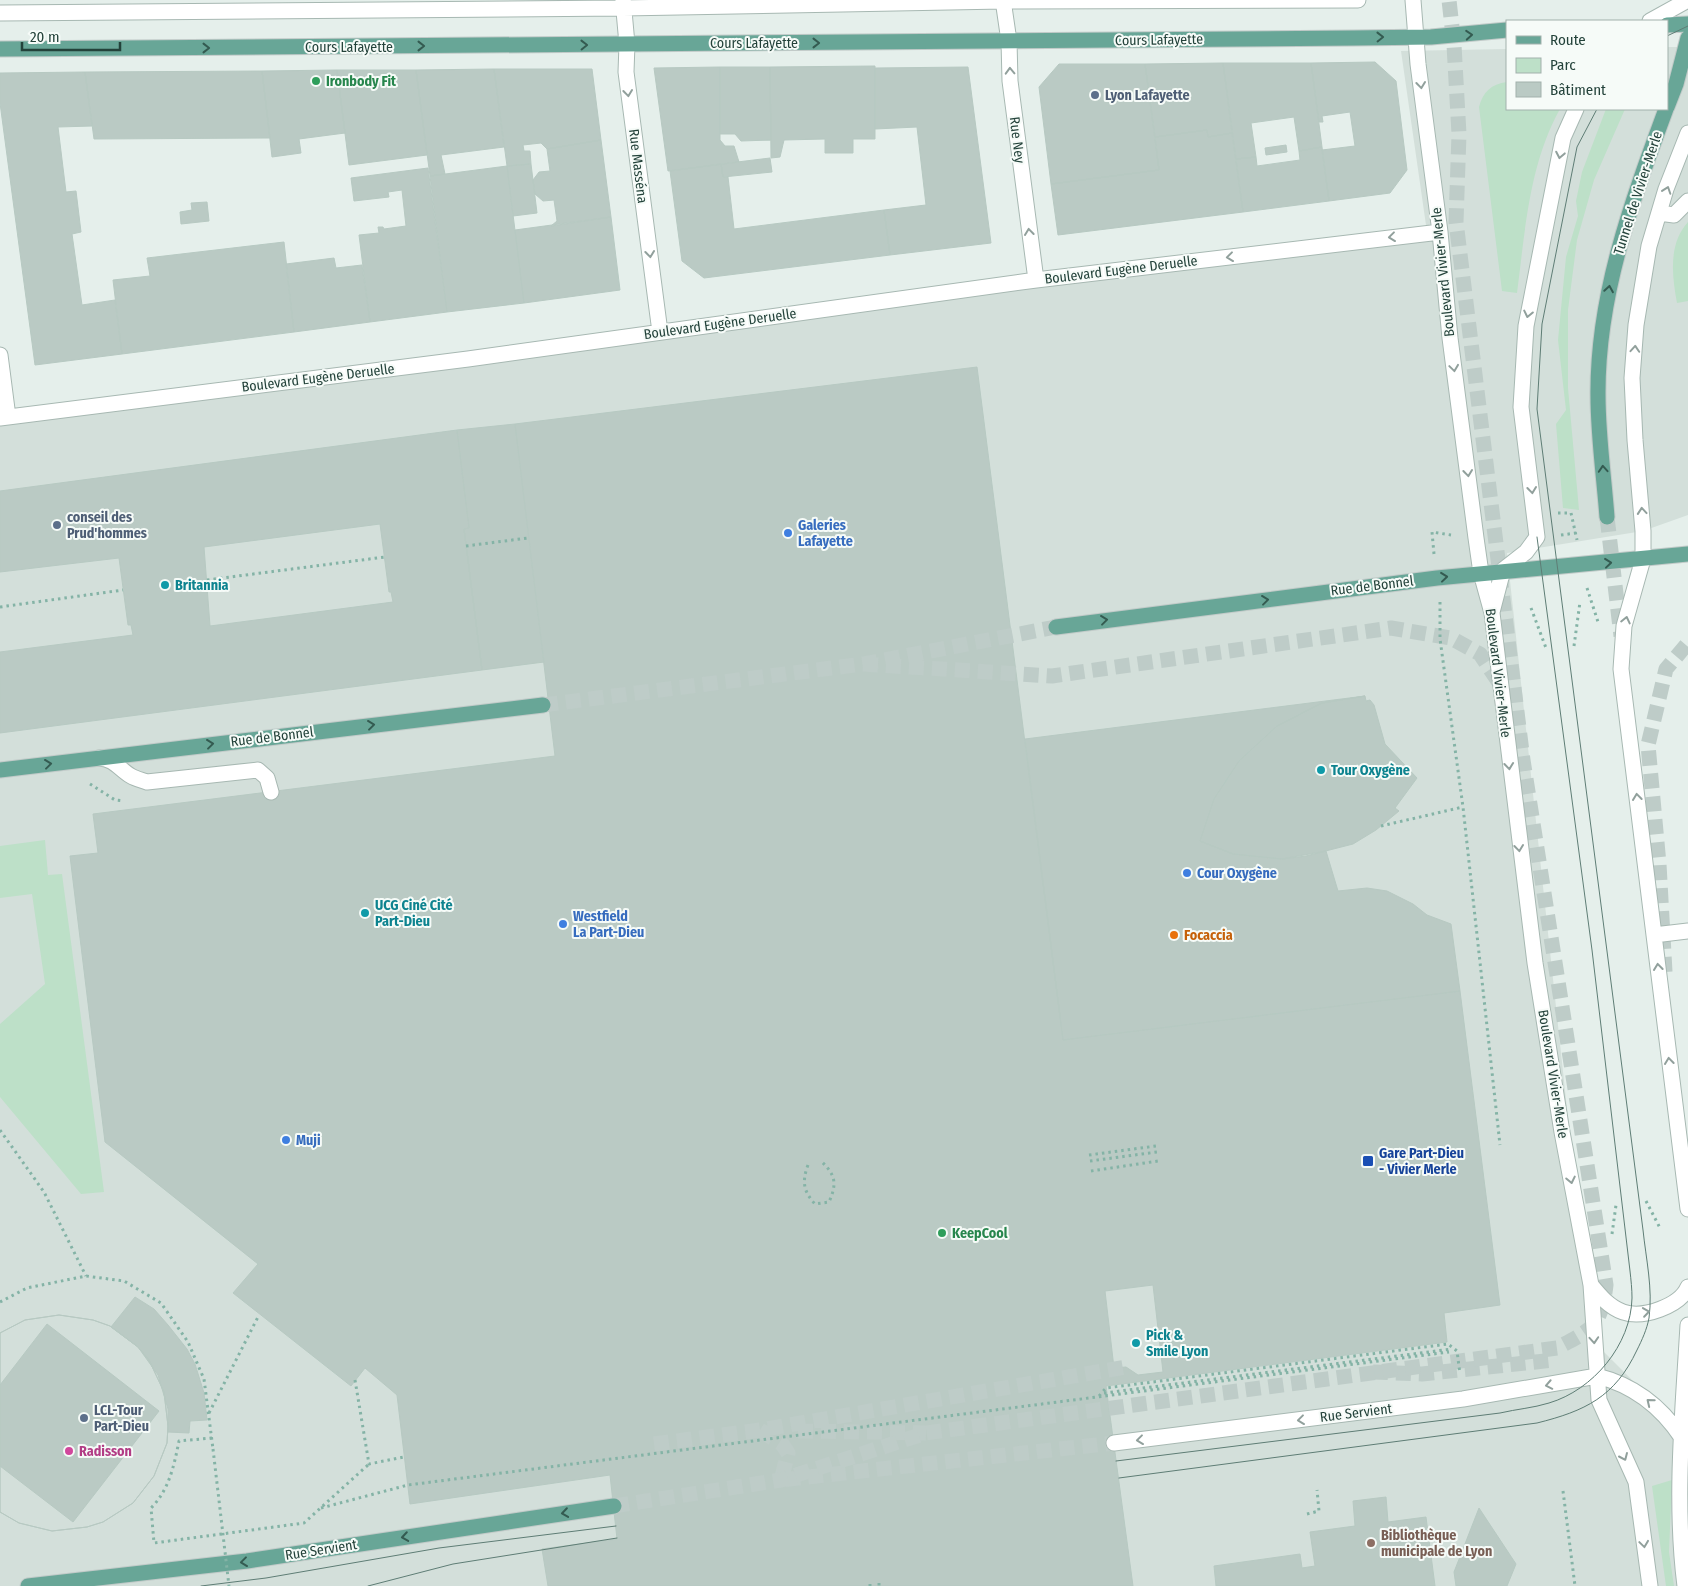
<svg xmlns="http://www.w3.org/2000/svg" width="1688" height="1586" font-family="'Fira Sans Condensed',sans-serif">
  <rect width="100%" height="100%" fill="#e5efeb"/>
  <!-- built -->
  <path fill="#d3dfda" d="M1667 47H1688V515L1643 531 1507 553 1592 1340 1688 1436V1586H0V418L660 332 1428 239 1401 51 1507 49V109H1667Z"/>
  <!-- green -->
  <path fill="#bde0c8" d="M1507 82V109H1560C1529 164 1525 232 1517 293L1502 291 1479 107C1483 92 1491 84 1507 82Z
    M1606 109H1625L1594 180 1577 240 1568 310V388L1579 510 1563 508 1556 424 1566 410 1558 340 1566 257 1578 216 1576 201 1582 172Z
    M1688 222V301L1677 303C1672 276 1668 244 1688 222Z
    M45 840 48 875 62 874 104 1192 81 1194 0 1097V1024L45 984 32 894 0 898V846Z
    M1672 1480 1669 1552 1674 1586H1666L1652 1486Z"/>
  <!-- building -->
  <path fill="#bacac4" stroke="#b7c9c2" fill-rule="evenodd" d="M1375 62 1396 81 1407 170 1390 193 1329 201 1322 150 1355 146 1350 112 1322 116 1323 122H1319L1311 63Z
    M1223 63H1311L1322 147 1299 151 1294 117 1251 123 1256 157 1236 159Z
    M1223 63 1232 133 1208 137 1207 130 1155 137 1145 64Z
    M1059 64H1145L1159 170 1051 184 1039 87Z
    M875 66V139H853V153H825V139L784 140 780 157 771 158 770 67Z
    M720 67H770L771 140 741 141 735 134H720Z
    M720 67V140L725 146H734L739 162 668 171 654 68Z
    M968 67 991 243 890 255 884 210 926 205 917 127 875 129V68Z
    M494 69 504 147 441 155 445 174 430 176 416 70Z
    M494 69H592L601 140 547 149 541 143 523 145 524 151H530L531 164 507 166Z
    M337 70 345 133 299 139 301 153 272 157 262 71Z
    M337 70H416L427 155 349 165Z
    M262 71 270 138 94 139 85 72Z
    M85 72 92 126 58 127 66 192 76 191 81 232 72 234 82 305 115 300 122 354 35 365 0 103V73Z
    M1207 130 1208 137 1232 133 1243 212 1058 235 1051 184 1159 170 1155 137Z
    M601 140 611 217 551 226 557 221 554 200 543 201 535 194 533 180 539 172 550 171 547 149Z
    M1286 145 1287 152 1266 155 1265 148Z
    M1322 147 1329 201 1243 212 1236 159 1256 157 1257 166 1300 160 1299 151Z
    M770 158 772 172 723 177 721 164Z
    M531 164 537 213 513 216 507 166Z
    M721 164 723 177H728L734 229 884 210 890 255 704 278 682 261 670 171Z
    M507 166 524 303 447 312 430 176Z
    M428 168 447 312 370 322 359 235 379 233 378 227H383L384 229 406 226 402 190 388 192 389 197 354 201 351 178Z
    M207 202 209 221 181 224 180 212 192 210 191 203Z
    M611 217 620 290 524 303 515 230Z
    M284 242 294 332 122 354 113 280 150 276 147 258Z
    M334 258 336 268 362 265 370 322 294 332 286 264Z
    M977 367 1063 1040 1460 991 1500 1305 1444 1313 1447 1342 1106 1386 1133 1586H548L542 1549 617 1539 610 1475 410 1504 397 1395 365 1368 351 1386 233 1293 258 1264 105 1142 70 856 98 853 93 814 555 756 515 424Z
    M515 424 544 662 482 670 464 529 469 528 457 430Z
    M457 430 469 528 464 529 482 670 0 733V652L133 635 131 625H128L119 558 0 572V491ZM380 524 389 592H391L393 602 210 626 204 547Z
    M1365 696 1366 701 1370 700 1374 705 1385 744 1417 778 1395 808 1399 811 1376 830 1353 844 1306 856 1282 859 1233 854 1200 841 1214 799 1239 761 1277 726 1322 703Z
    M1365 696 1322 703 1277 726 1239 761 1214 799 1200 841 1233 854 1282 859 1326 851 1338 891 1367 888 1387 891 1413 904 1427 915 1451 924 1460 991 1063 1040 1025 739Z
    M1153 1285 1163 1372 1138 1375 1126 1367 1114 1368 1105 1291Z
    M135 1297 154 1309 168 1325 187 1349 195 1364 204 1393 207 1420 190 1421 189 1433 168 1432V1409L158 1375 138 1347 111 1327Z
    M59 1315 93 1320 110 1326 138 1347 149 1360 164 1392 168 1426 167 1443 154 1476 133 1503 103 1522 87 1527 52 1531 19 1523 0 1512V1333L25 1320Z
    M59 1315 93 1320 110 1326 138 1347 149 1360 164 1392 168 1426 167 1443 154 1476 133 1503 103 1522 87 1527 52 1531 19 1523 0 1512V1333L25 1320Z
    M47 1324 159 1411 73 1522 0 1466V1385Z
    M1386 1497 1388 1522 1426 1517 1435 1586H1216L1214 1566 1300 1554 1302 1568 1315 1566 1310 1532 1355 1526 1353 1501Z
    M1479 1508 1516 1564 1507 1586H1456L1454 1572Z"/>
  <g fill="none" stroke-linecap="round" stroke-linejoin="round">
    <!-- minor-tunnel -->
    <path stroke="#beccc8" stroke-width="15" stroke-dasharray="15 8" stroke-linecap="butt" d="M1373 1372 1422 1374 1554 1360
      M760 1430 782 1444 788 1453 781 1480 1114 1443
      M798 1431 926 1433
      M654 1444 760 1430 1126 1367"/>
    <!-- major-tunnel -->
    <path stroke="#beccc8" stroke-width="15" stroke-dasharray="15 8" stroke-linecap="butt" d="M1607 517 1621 636
      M863 664 1052 676 1391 628 1451 638 1480 654 1502 687
      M543 705 863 664 1056 627
      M1665 972 1659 864 1648 745 1666 669 1688 643
      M614 1506 781 1480 926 1433 1557 1348C1593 1329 1601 1326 1606 1285L1523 760 1456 222 1459 134 1454 45 1449 0"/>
    <!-- minor casing -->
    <g stroke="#a7b8b2" stroke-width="17">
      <path id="minor" d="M623 0 627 44 626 72 660 332
        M1003 0 1009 41 1010 81 1036 280
        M1413 0 1418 64 1440 232 1450 338 1476 538 1481 573 1492 613 1535 963 1562 1132 1591 1285 1599 1400 1636 1482 1650 1586
        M0 13 623 8 1003 1 1358 0
        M1650 21 1688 0
        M1688 133 1666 189 1649 246 1636 325 1632 378 1635 440 1643 531V559L1624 626 1621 669 1688 1209
        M1659 213 1674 215 1688 201
        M0 355 8 417
        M0 418 468 359 1036 280 1440 232
        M1492 612 1503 570 1526 552 1537 537 1521 407 1526 326 1563 138 1576 109
        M99 758C115 759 119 769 131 776 136 779 142 780 147 782L258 770 267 778 271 792
        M1654 935 1688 931
        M1591 1285C1600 1296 1609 1307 1623 1312 1643 1319 1680 1306 1688 1287
        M1114 1443 1463 1399 1597 1376C1633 1385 1661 1406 1682 1438
        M1685 1586C1674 1500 1683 1412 1688 1325"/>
    </g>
    <!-- major casing -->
    <g stroke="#c1cac8" stroke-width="17">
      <path id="major" d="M1667 25 1688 24
        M0 49 1355 38 1431 37 1507 30
        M1667 107 1676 84 1688 38
        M1607 517C1604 477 1598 436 1598 396 1597 295 1632 201 1666 109
        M1056 627 1437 578 1688 554
        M0 770 543 705
        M28 1586 247 1561 614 1506"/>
    </g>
    <!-- path -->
    <path stroke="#84b3a6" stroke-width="3" stroke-dasharray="2.5 4" stroke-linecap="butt" d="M1558 513H1571L1577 540
      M1561 535 1576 533
      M466 546 528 538
      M1434 554 1432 532 1451 535
      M207 580 385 557
      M1587 588 1599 625
      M1440 602V639L1463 807 1500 1145
      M0 607 123 590
      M1531 608 1546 648
      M1574 646 1580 602
      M90 784 115 800 124 801
      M1381 826 1463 807
      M0 1130 44 1192 86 1276
      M1089 1155 1156 1146
      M1090 1161 1157 1152
      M808 1165C802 1181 803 1191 815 1204L829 1202C837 1184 836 1175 821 1161
      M1091 1171 1158 1161
      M1646 1201 1660 1228
      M1612 1234 1616 1205
      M0 1302 27 1288 86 1276 124 1281 161 1303 188 1342 204 1379 213 1449
      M355 1380 369 1464 404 1457
      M1104 1393 1452 1349
      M1099 1396 1106 1388 1448 1344 1457 1351 1460 1374
      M209 1413 259 1315
      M212 1438 179 1441C174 1466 169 1490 151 1508L154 1543 304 1523 369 1464
      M1563 1491 1575 1586
      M321 1508 408 1485 1449 1352
      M1307 1514 1319 1511 1317 1490
      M879 1583V1586
      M870 1584V1586"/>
    <!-- minor -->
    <use href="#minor" stroke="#fff" stroke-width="15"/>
    <!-- major -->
    <use href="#major" stroke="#68a697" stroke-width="15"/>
    <!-- tram -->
    <path stroke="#5e7d75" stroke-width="1" d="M1667 36 1688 26
      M1116 1461 1500 1413C1517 1409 1533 1408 1549 1403 1593 1390 1631 1345 1632 1298 1632 1289 1631 1280 1630 1271L1592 950 1537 537
      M1119 1478 1537 1423C1585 1411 1615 1397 1637 1350 1642 1340 1647 1329 1649 1318 1653 1289 1646 1259 1643 1230L1537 409 1542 324 1577 147 1597 109
      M201 1586 266 1578 439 1548 616 1526
      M368 1586 453 1564 617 1538"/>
    <!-- path-bridge -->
    <path stroke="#84b3a6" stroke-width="3" stroke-dasharray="2.5 4" stroke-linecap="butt" d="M213 1449 229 1586"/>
  </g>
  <!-- one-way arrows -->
  <defs><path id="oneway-chevron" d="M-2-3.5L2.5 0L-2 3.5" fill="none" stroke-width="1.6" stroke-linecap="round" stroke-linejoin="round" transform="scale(1.25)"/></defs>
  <g stroke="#345b51">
    <use href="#oneway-chevron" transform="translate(1469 35) rotate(-4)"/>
    <use href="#oneway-chevron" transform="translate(1380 37) rotate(-1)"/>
    <use href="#oneway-chevron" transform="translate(816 43)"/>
    <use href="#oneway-chevron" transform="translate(584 45) rotate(-1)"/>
    <use href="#oneway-chevron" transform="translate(421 46)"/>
    <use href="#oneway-chevron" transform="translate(206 48)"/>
    <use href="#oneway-chevron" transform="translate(1609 289) rotate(-81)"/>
    <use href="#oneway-chevron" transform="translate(1603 469) rotate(-94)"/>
    <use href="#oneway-chevron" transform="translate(1608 563) rotate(-6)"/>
    <use href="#oneway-chevron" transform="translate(1444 577) rotate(-6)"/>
    <use href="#oneway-chevron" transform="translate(1265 600) rotate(-7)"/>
    <use href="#oneway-chevron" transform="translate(1104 620) rotate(-7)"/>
    <use href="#oneway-chevron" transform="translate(371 725) rotate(-7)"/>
    <use href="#oneway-chevron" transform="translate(210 744) rotate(-7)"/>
    <use href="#oneway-chevron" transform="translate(48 764) rotate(-7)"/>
    <use href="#oneway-chevron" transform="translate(565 1513) rotate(172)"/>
    <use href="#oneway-chevron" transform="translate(405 1537) rotate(171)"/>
    <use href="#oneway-chevron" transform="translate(244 1562) rotate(173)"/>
  </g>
  <g stroke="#91a09c">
    <use href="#oneway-chevron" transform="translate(1010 71) rotate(-92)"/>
    <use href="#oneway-chevron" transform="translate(1421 85) rotate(83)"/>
    <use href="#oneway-chevron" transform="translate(628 93) rotate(83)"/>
    <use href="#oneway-chevron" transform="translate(1560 155) rotate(101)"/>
    <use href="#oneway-chevron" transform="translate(1667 190) rotate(-71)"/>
    <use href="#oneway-chevron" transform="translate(1029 232) rotate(-97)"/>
    <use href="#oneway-chevron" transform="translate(1392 237) rotate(173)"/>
    <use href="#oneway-chevron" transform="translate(650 254) rotate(83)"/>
    <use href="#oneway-chevron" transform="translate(1230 257) rotate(173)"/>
    <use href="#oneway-chevron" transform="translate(1528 314) rotate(102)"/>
    <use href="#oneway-chevron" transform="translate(1635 349) rotate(-86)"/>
    <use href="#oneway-chevron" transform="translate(1454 368) rotate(82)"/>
    <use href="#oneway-chevron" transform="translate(1468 473) rotate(83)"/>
    <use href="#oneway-chevron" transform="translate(1532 490) rotate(83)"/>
    <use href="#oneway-chevron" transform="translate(1642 511) rotate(-95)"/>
    <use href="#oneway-chevron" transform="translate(1626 620) rotate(-77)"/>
    <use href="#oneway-chevron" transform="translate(1509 766) rotate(84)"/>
    <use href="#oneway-chevron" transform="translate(1637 797) rotate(-97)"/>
    <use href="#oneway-chevron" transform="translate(1519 848) rotate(83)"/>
    <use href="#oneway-chevron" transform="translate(1658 967) rotate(-97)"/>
    <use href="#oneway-chevron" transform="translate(1669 1061) rotate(-97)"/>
    <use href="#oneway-chevron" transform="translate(1571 1180) rotate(78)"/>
    <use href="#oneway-chevron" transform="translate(1646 1312) rotate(-8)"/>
    <use href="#oneway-chevron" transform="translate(1594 1340) rotate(86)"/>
    <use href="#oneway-chevron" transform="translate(1549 1385) rotate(169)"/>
    <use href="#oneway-chevron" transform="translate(1650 1402) rotate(-141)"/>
    <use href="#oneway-chevron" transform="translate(1301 1420) rotate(173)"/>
    <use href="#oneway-chevron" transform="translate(1140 1440) rotate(173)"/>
    <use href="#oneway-chevron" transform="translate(1624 1457) rotate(66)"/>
    <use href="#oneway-chevron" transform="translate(1644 1544) rotate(82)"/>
  </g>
  <!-- markers -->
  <g fill="#2e9e5b" stroke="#f6fbf8" stroke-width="2">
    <circle cx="316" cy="81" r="5"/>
    <circle cx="942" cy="1233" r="5"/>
  </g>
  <g fill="#5c6f8a" stroke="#f6fbf8" stroke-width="2">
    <circle cx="1095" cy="95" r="5"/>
    <circle cx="57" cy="525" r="5"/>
    <circle cx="84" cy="1418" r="5"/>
  </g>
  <g fill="#3f7fe0" stroke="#f6fbf8" stroke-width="2">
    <circle cx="788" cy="533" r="5"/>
    <circle cx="1187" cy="873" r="5"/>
    <circle cx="563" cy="924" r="5"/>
    <circle cx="286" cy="1140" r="5"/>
  </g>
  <g fill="#0f9aa8" stroke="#f6fbf8" stroke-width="2">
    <circle cx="165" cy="585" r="5"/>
    <circle cx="1321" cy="770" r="5"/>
    <circle cx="365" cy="913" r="5"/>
    <circle cx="1136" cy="1343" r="5"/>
  </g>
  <circle fill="#e8710a" stroke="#f6fbf8" stroke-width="2" cx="1174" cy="935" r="5"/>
  <rect fill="#1a4fb4" stroke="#f6fbf8" stroke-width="2" x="1362" y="1155" width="12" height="12" rx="2.5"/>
  <circle fill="#d1479c" stroke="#f6fbf8" stroke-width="2" cx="69" cy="1451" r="5"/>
  <circle fill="#8d6e63" stroke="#f6fbf8" stroke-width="2" cx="1371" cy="1543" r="5"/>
  <g text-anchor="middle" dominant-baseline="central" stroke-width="4" stroke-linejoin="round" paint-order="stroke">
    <!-- street labels -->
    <g font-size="14" fill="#23423a" stroke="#f6fbf8">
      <text transform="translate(1159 40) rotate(-1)">Cours Lafayette</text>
      <text x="754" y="43">Cours Lafayette</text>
      <text x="349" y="47">Cours Lafayette</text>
      <text transform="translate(1017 140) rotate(83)">Rue Ney</text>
      <text transform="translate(638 166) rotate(83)">Rue Masséna</text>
      <text transform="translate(1638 193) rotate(-72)">Tunnel de Vivier-Merle</text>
      <text transform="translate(1121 270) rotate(-7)">Boulevard Eugène Deruelle</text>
      <text transform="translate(1443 272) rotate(-96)">Boulevard Vivier-Merle</text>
      <text transform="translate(720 324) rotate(-8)">Boulevard Eugène Deruelle</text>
      <text transform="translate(318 378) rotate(-7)">Boulevard Eugène Deruelle</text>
      <text transform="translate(1372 586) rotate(-7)">Rue de Bonnel</text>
      <text transform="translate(1498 673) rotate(83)">Boulevard Vivier-Merle</text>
      <text transform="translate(272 737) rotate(-7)">Rue de Bonnel</text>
      <text transform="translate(1553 1074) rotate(81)">Boulevard Vivier-Merle</text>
      <text transform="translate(1356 1413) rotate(-7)">Rue Servient</text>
      <text transform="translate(321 1550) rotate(-9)">Rue Servient</text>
    </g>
    <!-- leisure labels -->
    <g font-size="14" font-weight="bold" fill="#27864d" stroke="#f6fbf8" text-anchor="start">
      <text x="326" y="81">Ironbody Fit</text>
      <text x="952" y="1233">KeepCool</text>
    </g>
    <!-- service labels -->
    <g font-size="14" font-weight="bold" fill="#4e5e75" stroke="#f6fbf8" text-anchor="start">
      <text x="1105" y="95">Lyon Lafayette</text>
      <text x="67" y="517">conseil des<tspan x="67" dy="16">Prud'hommes</tspan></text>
      <text x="94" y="1410">LCL-Tour<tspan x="94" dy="16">Part-Dieu</tspan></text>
    </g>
    <!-- shop labels -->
    <g font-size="14" font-weight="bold" fill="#366cbe" stroke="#f6fbf8" text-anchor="start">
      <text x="798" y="525">Galeries<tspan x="798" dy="16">Lafayette</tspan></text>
      <text x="1197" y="873">Cour Oxygène</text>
      <text x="573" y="916">Westfield<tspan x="573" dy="16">La Part-Dieu</tspan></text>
      <text x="296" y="1140">Muji</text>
    </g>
    <!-- culture labels -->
    <g font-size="14" font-weight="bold" fill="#0d838f" stroke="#f6fbf8" text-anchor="start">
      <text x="175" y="585">Britannia</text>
      <text x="1331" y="770">Tour Oxygène</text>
      <text x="375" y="905">UCG Ciné Cité<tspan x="375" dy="16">Part-Dieu</tspan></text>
      <text x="1146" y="1335">Pick &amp;<tspan x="1146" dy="16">Smile Lyon</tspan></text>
    </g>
    <!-- food labels -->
    <g font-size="14" font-weight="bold" fill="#c56008" stroke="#f6fbf8" text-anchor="start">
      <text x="1184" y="935">Focaccia</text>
    </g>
    <!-- transit labels -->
    <g font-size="14" font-weight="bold" fill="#164399" stroke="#f6fbf8" text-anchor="start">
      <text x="1379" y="1153">Gare Part-Dieu<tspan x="1379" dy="16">- Vivier Merle</tspan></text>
    </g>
    <!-- hotel labels -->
    <g font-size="14" font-weight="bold" fill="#b23c85" stroke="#f6fbf8" text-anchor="start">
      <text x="79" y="1451">Radisson</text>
    </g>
    <!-- education labels -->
    <g font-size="14" font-weight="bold" fill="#785e54" stroke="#f6fbf8" text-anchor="start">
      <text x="1381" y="1535">Bibliothèque<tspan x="1381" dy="16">municipale de Lyon</tspan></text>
    </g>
  </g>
  <!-- legend -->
  <rect x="1506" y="20" width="162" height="90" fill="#f6fbf8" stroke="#a2b1ac"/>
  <rect x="1516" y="36" width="25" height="8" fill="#68a697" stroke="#a2b1ac"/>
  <text x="1550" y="45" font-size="15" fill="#23423a">Route</text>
  <rect x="1516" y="58" width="25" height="15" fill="#bde0c8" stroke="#a2b1ac"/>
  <text x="1550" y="70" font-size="15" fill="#23423a">Parc</text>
  <rect x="1516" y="82" width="25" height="15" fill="#bacac4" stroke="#a2b1ac"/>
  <text x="1550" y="95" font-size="15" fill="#23423a">Bâtiment</text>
  <!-- scale -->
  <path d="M22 42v8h98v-8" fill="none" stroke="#23423a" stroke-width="2.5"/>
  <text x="30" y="42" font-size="15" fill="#23423a" stroke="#f6fbf8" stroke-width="4" paint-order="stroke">20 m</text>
</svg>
